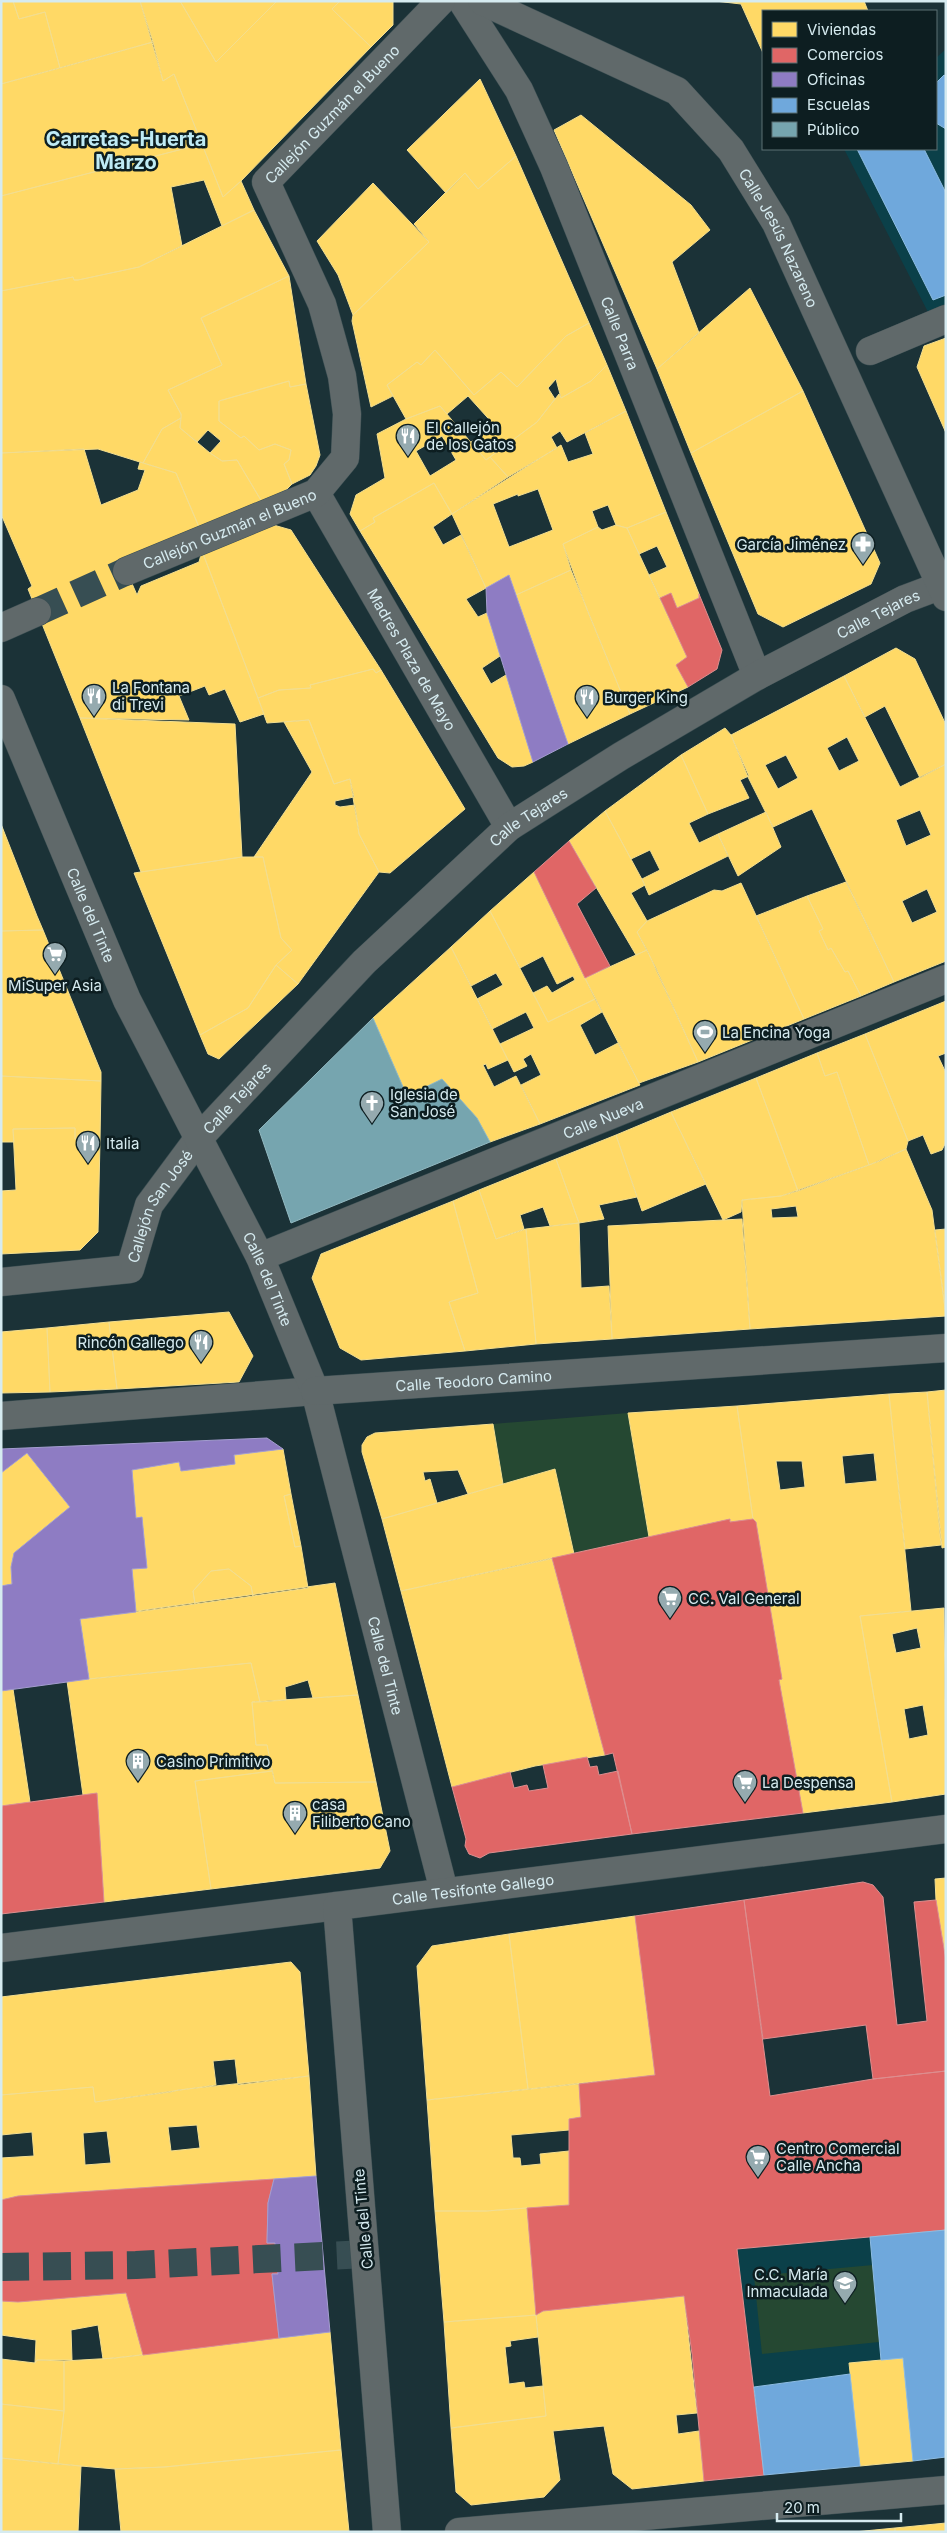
<svg xmlns="http://www.w3.org/2000/svg" width="947" height="2533" font-family="Inter,sans-serif">
  <rect width="100%" height="100%" fill="#1b3237"/>
  <!-- built -->
  <path fill="#0b4049" d="M946 49V305L928 312 844 149H936V58Z
    M946 2230V2457L913 2461 903 2358 849 2363 860 2466 764 2475 737 2249Z"/>
  <!-- green -->
  <path fill="#254832" d="M628 1413 649 1537 574 1554 555 1469 503 1484 493 1424Z
    M873 2265 879 2342 762 2354 754 2276Z"/>
  <!-- homes -->
  <path fill="#ffd966" stroke="#f3de8f" fill-rule="evenodd" d="M1 1H13L19 19 45 12 60 68 1 84Z
    M13 1H140L153 42 60 68 45 12 19 19Z
    M140 1H180L216 62 277 1H340L332 9 371 47 241 181 223 197 174 74 163 81Z
    M180 1H277L216 62Z
    M340 1H393V25L371 47 332 9Z
    M715 1H864L868 11H763V53L741 4Z
    M153 42 163 81 174 74 202 144 1 196V84Z
    M480 79 516 156 478 189 465 173 446 193 407 150Z
    M581 115 691 205 710 230 672 262 699 333 657 369 554 130Z
    M202 144 223 197 241 181 254 210 222 226 204 180 171 187 182 246 139 267 78 280H74L73 277 1 291V196Z
    M516 156 589 323 566 336 517 387 501 372 474 395 435 350 421 365 417 362 387 385 393 396 371 407 352 321 353 315 429 242 414 224 465 173 478 189Z
    M373 183 429 242 353 315 338 275 317 241Z
    M254 210 289 276 201 318 222 365 168 390 181 414V418L162 429 143 463 98 449 1 453V291L73 277 74 280H78L139 267Z
    M289 276 306 384 290 387 289 381 219 401V421L241 438 244 436 259 450 275 444 291 450 289 460 284 464 292 484 286 490 262 502 237 460 222 461 210 453 221 441 208 430 197 442 180 428 181 414 168 390 222 365 201 318Z
    M750 288 803 391 691 453 657 369Z
    M589 323 607 365 591 381 561 398 556 379 548 388 555 399 537 422 486 460 471 442 496 427 468 396 447 414 440 406 406 419 387 385 417 362 421 365 435 350 474 395 501 372 517 387 566 336Z
    M946 338V433L917 367 924 346Z
    M607 365 626 411 567 442 560 431 551 437 557 448 508 477 490 457 537 422 559 394 561 398 591 381Z
    M289 381 290 387 306 384 320 455 316 466 310 475 292 484 284 464 289 460 291 450 275 444 259 450 244 436 241 438 219 421V401Z
    M803 391 880 563 871 584 783 627 758 614 691 453Z
    M440 406 486 460 490 457 508 477 452 514 434 483 373 518 375 522 360 531 350 514 356 495 385 478 377 434 406 419ZM442 436 456 460 430 476 416 451Z
    M626 411 666 512 627 528 616 525 608 505 592 511 598 527 563 544 571 570 516 595 509 575 486 588 452 514 561 445 568 462 593 454 585 433ZM538 489 553 530 509 547 493 504 518 494V496Z
    M181 418 180 428 210 453 222 461 237 460 262 502 199 527 176 473 143 463 162 429Z
    M84 449 101 505 138 490 145 470 138 469 140 462 176 473 199 527 123 563 137 595 141 586 199 562 202 551 264 714 240 722 225 689 209 695 205 686 179 696 189 720 80 718 28 589 32 586 1 514V453Z
    M434 483 452 514 433 527 443 545 461 535 486 588 466 599 478 617 487 613 500 656 482 668 491 684 506 675 533 762 524 766 512 767 498 758 360 531 375 522 373 518Z
    M666 512 699 594V598L677 608 671 593 660 598 649 575 667 567 657 546 639 554 627 528Z
    M270 524 291 530 381 670 376 673 373 669 310 685 311 688 279 690 258 698 202 551Z
    M616 525 627 528 687 657 676 665 688 687 630 714 588 612 563 544 598 527 602 530Z
    M571 570 630 714 568 744 516 595Z
    M896 648 915 659 946 725V764L920 778 885 706 865 717 844 676Z
    M373 669 376 673 381 670 465 809 390 873 379 872 359 834 350 779 334 784 309 720 267 723 258 698 279 690 311 688 310 685Z
    M844 676 900 787 946 764V961L894 982 812 809 773 827 748 777 731 735ZM847 737 859 761 839 771 827 748ZM786 755 798 778 778 789 765 765ZM920 810 931 835 906 846 896 820ZM927 889 937 912 912 923 902 901Z
    M80 718 235 724 242 857 141 872Z
    M309 720 334 784 350 779 354 797 335 801V805L340 807 355 805 359 834 379 872 298 984 276 965 292 950 281 938 263 857H254L312 772 284 722Z
    M725 728 731 735 749 776 740 780 749 798 708 814 681 755Z
    M681 755 708 814 689 823 699 843 718 834 728 856 649 895 642 879 660 870 650 850 631 859 605 811Z
    M605 811 645 885 631 893 647 921 637 932 647 950 636 955 569 841Z
    M766 812 781 847 738 876 718 834Z
    M1 824 37 916 43 930 1 931Z
    M242 857H263L281 938 292 950 276 965 248 1008 200 1035 134 873Z
    M534 872 595 999 548 1022 533 993 547 986 552 993 575 980 573 976 557 984 543 956 520 968 490 911Z
    M846 882 894 982 861 996 848 971 845 972 831 948 828 950 819 931 823 929 807 896Z
    M741 883 804 1019 698 1062 656 968 637 932 647 921 714 890 722 891Z
    M807 896 823 929 819 931 828 950 831 948 845 972 848 971 861 996 804 1019 756 916Z
    M490 911 548 1022 595 999 602 1012 580 1025 595 1055 618 1043 640 1085 540 1124 521 1085 541 1075 531 1054 523 1059 527 1066 514 1072 500 1044 534 1028 526 1012 492 1029 477 999 503 985 496 973 471 986 451 947Z
    M43 930 101 1072V1081L1 1076V931Z
    M451 947 508 1060 488 1069 486 1064 483 1065 494 1087 516 1076 540 1124 490 1142 477 1118 442 1079 407 1096 373 1018Z
    M647 950 698 1062 639 1083 585 978Z
    M276 965 298 984 219 1059 208 1054 200 1035 248 1008Z
    M946 1001V1053L938 1056 946 1073V1142L942 1150 931 1154 923 1135 908 1141 865 1034Z
    M865 1034 908 1141 906 1149 869 1165 837 1072 825 1076 817 1053Z
    M817 1053 825 1076 837 1072 869 1165 798 1191 756 1078Z
    M1 1076 101 1081 100 1141 75 1139V1128L13 1129 14 1142H1Z
    M756 1078 798 1191 781 1196 742 1200 741 1212 723 1220 671 1112Z
    M671 1112 706 1184 642 1211 616 1135Z
    M75 1128V1139L100 1141 98 1232 80 1250 1 1254V1191L16 1190 13 1129Z
    M616 1135 637 1197 599 1205 604 1219 579 1223 556 1159Z
    M906 1149 932 1210 946 1316 750 1329 742 1200 781 1196 880 1161ZM796 1206 798 1217 772 1218 771 1209Z
    M556 1159 579 1223 550 1226 543 1207 520 1215 524 1229 496 1239 479 1190Z
    M479 1190 496 1239 526 1229 536 1344 465 1351 449 1302 478 1293 453 1201Z
    M453 1201 478 1293 449 1302 465 1351 361 1360 340 1348 312 1278 321 1254Z
    M742 1219 750 1329 612 1339 608 1226Z
    M579 1223 581 1288 609 1286 612 1339 536 1344 526 1229Z
    M946 1229V1316L935 1230Z
    M229 1312 253 1356 239 1382 117 1389 109 1322Z
    M109 1322 117 1389 50 1392 47 1328Z
    M47 1328 50 1392 1 1393V1332Z
    M946 1390V1547L942 1548 927 1392Z
    M927 1392 941 1545 905 1549 889 1394Z
    M889 1394 911 1611 860 1616 892 1802 803 1813 779 1680 782 1679 756 1522 753 1519 737 1406ZM874 1453 877 1481 845 1484 842 1456ZM776 1461H802L805 1487 780 1490Z
    M737 1406 753 1519 730 1522V1519L649 1537 628 1413Z
    M493 1424 503 1484 468 1494 458 1470 423 1472 425 1481 430 1479 437 1503 382 1519 362 1452V1445L367 1437 375 1433Z
    M283 1449 291 1494 284 1496 295 1547 301 1546 308 1588 253 1596 251 1586 229 1569 211 1571 193 1591 195 1604 136 1612 132 1569 147 1568 142 1517 136 1518 132 1470 179 1462 181 1471 235 1464 234 1455Z
    M27 1453 70 1507 14 1553 11 1567 12 1584 1 1586V1473Z
    M555 1469 574 1554 401 1591 382 1519Z
    M291 1494 301 1546 295 1547 284 1496Z
    M552 1558 605 1755 535 1766 452 1787 401 1591Z
    M229 1569 251 1586 253 1596 195 1604 193 1591 211 1571Z
    M335 1583 358 1695 313 1698 308 1680 285 1687 286 1700 260 1702 251 1663 89 1679 80 1619Z
    M944 1608 946 1794 892 1802 860 1616ZM917 1628 921 1648 896 1653 892 1634ZM923 1705 928 1735 909 1739 904 1709Z
    M251 1663 260 1702H252L256 1745H267L272 1771 195 1781 211 1889 104 1902 97 1793 83 1795 67 1681Z
    M13 1689 30 1802 1 1806V1691Z
    M358 1695 376 1782 275 1783 267 1745H256L252 1702Z
    M272 1771 275 1783 376 1782 390 1851 380 1868 211 1889 195 1781Z
    M946 1878V1961L936 1900 935 1879Z
    M635 1916 655 2075 528 2089 509 1934Z
    M509 1934 528 2089 427 2100 417 1966 432 1946Z
    M291 1962 300 1972 309 2076 238 2085 235 2059 213 2061 216 2085 95 2102 93 2087 1 2095V1997Z
    M309 2076 316 2176 18 2196 1 2200V2158L34 2156 32 2132 1 2135V2095L93 2087 95 2102 171 2092 178 2090ZM197 2125 200 2148 171 2151 168 2127ZM107 2131 111 2163 85 2165 83 2133Z
    M579 2084 581 2117 569 2119V2130L511 2135 513 2158H520L521 2166 541 2164 540 2154 569 2151V2205L486 2211H435L427 2100Z
    M527 2208 536 2315 444 2322 435 2211H486Z
    M126 2293 143 2355 103 2359 98 2325 71 2330 72 2360H37L35 2363 36 2340 1 2335V2301L18 2302Z
    M684 2296 697 2413 676 2415 678 2434 699 2431 704 2481 632 2489 613 2474 604 2426 553 2431 560 2480 544 2497 471 2505 456 2492 451 2428 546 2416 536 2315 543 2311Z
    M536 2315 538 2337 510 2341 511 2346 505 2347 509 2384 524 2382 525 2388 543 2386 546 2416 451 2428 444 2322Z
    M330 2332 341 2450 164 2467 115 2469 58 2464 64 2411V2361L115 2358Z
    M903 2358 913 2461 860 2466 849 2363Z
    M1 2359 35 2363 37 2360 64 2361V2411L1 2404Z
    M1 2404 64 2411 58 2464 1 2458Z
    M341 2450 349 2532H121L115 2469 164 2467Z
    M1 2458 81 2466 78 2532H1Z
    M946 2523V2532H895V2528Z
    M895 2528V2532H854Z"/>
  <!-- shops -->
  <path fill="#e06666" stroke="#dd8e8f" d="M671 593 677 608 699 598V594L722 650 717 669 688 687 676 665 687 657 660 598Z
    M569 841 596 888 577 904 610 966 585 978 534 872Z
    M730 1519V1522L753 1519 756 1522 782 1679 779 1680 803 1813 632 1834 613 1753 605 1755 552 1558Z
    M587 1757 590 1767 597 1766 599 1775 618 1771 632 1834 489 1853 480 1858 469 1854 465 1846 466 1839 452 1787 510 1772 514 1788 527 1785 529 1791 548 1788 543 1765Z
    M97 1793 104 1902 1 1914V1806Z
    M863 1882 873 1885 883 1897 897 2025 927 2021 914 1902 936 1900 946 1961V2071L873 2079 866 2025 763 2039 744 1900Z
    M744 1900 770 2096 873 2079 946 2071V2230L737 2249 764 2475 704 2481 692 2354 684 2296 543 2311 536 2315 527 2208 569 2205V2119L581 2117 579 2084 655 2075 635 1916Z
    M274 2179 268 2203 267 2243H275L278 2274H272L279 2338 143 2355 126 2293 18 2302 1 2301V2200L18 2196Z"/>
  <!-- offices -->
  <path fill="#8e7cc3" stroke="#a49dd0" d="M509 575 568 744 533 762 487 613 486 588Z
    M267 1438 283 1449 234 1455 235 1464 181 1471 179 1462 132 1470 136 1518 142 1517 147 1568 132 1569 136 1612 80 1619 89 1679 1 1691V1586L12 1584 11 1567 14 1553 70 1507 27 1453 1 1473V1449Z
    M316 2176 330 2332 279 2338 272 2274H278L275 2243H267L268 2203 274 2179Z"/>
  <!-- schools -->
  <path fill="#6fa8dc" stroke="#8ebce2" d="M944 75 946 76V129L936 123V83Z
    M857 149H924L946 193V295L933 300Z
    M946 2230V2457L913 2461 903 2358 881 2360 870 2237Z
    M850 2374 860 2466 764 2475 754 2387Z"/>
  <!-- public -->
  <path fill="#76a5af" stroke="#93bac2" d="M373 1018 407 1096 442 1079 477 1118 490 1142 291 1223 259 1130Z"/>
  <g fill="none" stroke-linecap="round" stroke-linejoin="round">
    <!-- pedestrian-tunnel -->
    <path stroke="#374e53" stroke-width="28" stroke-dasharray="28 14" stroke-linecap="butt" d="M37 612 127 571
      M1 2267 136 2265 366 2254"/>
    <!-- pedestrian casing -->
    <g stroke="#3b4e52" stroke-width="29">
      <g id="pedestrian">
        <path id="s1" d="M462 1 519 90 554 167 757 676"/>
        <path d="M870 351 946 319"/>
        <path id="s2" d="M316 493 509 827"/>
        <path id="s3" d="M127 571 316 493 345 458 347 414 342 376 322 304 266 182 441 1"/>
        <path d="M1 628 37 612"/>
        <path id="s4" d="M1 1282 130 1269 149 1205 198 1139 364 962 509 827 621 756 757 676 905 599 929 590"/>
        <path d="M1 1416 315 1391"/>
        <path d="M1 1948 337 1906"/>
      </g>
    </g>
    <!-- minor casing -->
    <g stroke="#3b4e52" stroke-width="29">
      <g id="minor">
        <path id="s5" d="M482 1 677 91 731 150 776 223 946 597"/>
        <path id="s6" d="M1 699 127 1000 260 1257 315 1391 444 1891"/>
        <path id="s7" d="M260 1257 946 979"/>
        <path id="s8" d="M315 1391 946 1348"/>
        <path id="s9" d="M387 2532 337 1906 946 1829"/>
        <path d="M459 2532 946 2490"/>
      </g>
    </g>
    <!-- pedestrian -->
    <use href="#pedestrian" stroke="#60696a" stroke-width="28"/>
    <!-- minor -->
    <use href="#minor" stroke="#60696a" stroke-width="28"/>
  </g>
  <!-- icons -->
  <defs>
    <g id="restaurant-pin" transform="scale(1.25)"><path d="M0 17L-7.5 6A9.5 9.5 0 1 1 7.5 6Z" fill="#95aaaf" stroke="#0d1e21"/><path d="M-5-6h1v4h1v-4h1v4h1v-4h1v5L-1.5 .5V6h-2V.5L-5-1ZM5-6V6H3V1.5H1.5Q1.5-4 5-6Z" fill="#fff"/></g>
    <g id="pharmacy-pin" transform="scale(1.25)"><path d="M0 17L-7.5 6A9.5 9.5 0 1 1 7.5 6Z" fill="#95aaaf" stroke="#0d1e21"/><path d="M-2-6h4v4h4v4h-4v4h-4v-4h-4v-4h4Z" fill="#fff"/></g>
    <g id="supermarket-pin" transform="scale(1.25)"><path d="M0 17L-7.5 6A9.5 9.5 0 1 1 7.5 6Z" fill="#95aaaf" stroke="#0d1e21"/><path d="M-6-5.5h2.5l.6 2H6L4.5 2H-2.5L-4.4-4H-6ZM-1.5 3.2a1.3 1.3 0 1 0 .1 0ZM3 3.2a1.3 1.3 0 1 0 .1 0Z" fill="#fff"/></g>
    <g id="stadium-pin" transform="scale(1.25)"><path d="M0 17L-7.5 6A9.5 9.5 0 1 1 7.5 6Z" fill="#95aaaf" stroke="#0d1e21"/><path d="M0-5a6.5 5 0 1 0 0 10a6.5 5 0 1 0 0-10ZM-3.5-1.8h7v3.6h-7Z" fill="#fff"/></g>
    <g id="church-pin" transform="scale(1.25)"><path d="M0 17L-7.5 6A9.5 9.5 0 1 1 7.5 6Z" fill="#95aaaf" stroke="#0d1e21"/><path d="M-1.2-6h2.4v3.5h3.3v2.4h-3.3V6h-2.4V-.1h-3.3v-2.4h3.3Z" fill="#fff"/></g>
    <g id="building-pin" transform="scale(1.25)"><path d="M0 17L-7.5 6A9.5 9.5 0 1 1 7.5 6Z" fill="#95aaaf" stroke="#0d1e21"/><path d="M-4-6H4V6H1V3H-1V6H-4ZM-2.5-4.3h1.7v1.8h-1.7ZM.8-4.3h1.7v1.8H.8ZM-2.5-1h1.7V.8h-1.7ZM.8-1h1.7V.8H.8Z" fill="#fff"/></g>
    <g id="school-pin" transform="scale(1.25)"><path d="M0 17L-7.5 6A9.5 9.5 0 1 1 7.5 6Z" fill="#95aaaf" stroke="#0d1e21"/><path d="M0-5L7-2L0 1L-7-2ZM-4 1L0 2.5L4 1V4Q0 6-4 4Z" fill="#fff"/></g>
  </defs>
  <g fill-rule="evenodd">
    <use href="#restaurant-pin" x="408" y="436"/>
    <use href="#pharmacy-pin" x="863" y="544"/>
    <use href="#restaurant-pin" x="94" y="696"/>
    <use href="#restaurant-pin" x="587" y="697"/>
    <use href="#supermarket-pin" x="55" y="954"/>
    <use href="#stadium-pin" x="705" y="1032"/>
    <use href="#church-pin" x="372" y="1103"/>
    <use href="#restaurant-pin" x="88" y="1143"/>
    <use href="#restaurant-pin" x="201" y="1342"/>
    <use href="#supermarket-pin" x="670" y="1598"/>
    <use href="#building-pin" x="138" y="1761"/>
    <use href="#supermarket-pin" x="745" y="1782"/>
    <use href="#building-pin" x="295" y="1813"/>
    <use href="#supermarket-pin" x="758" y="2157"/>
    <use href="#school-pin" x="845" y="2283"/>
  </g>
  <g text-anchor="middle" dominant-baseline="central" stroke-width="5" stroke-linejoin="round" paint-order="stroke">
    <!-- street labels -->
    <g font-size="15" fill="#d6ebf0" stroke="#0d1e21">
      <text stroke="none"><textPath href="#s3" startOffset="636">Callejón Guzmán el Bueno</textPath></text>
      <text stroke="none"><textPath href="#s5" startOffset="395">Calle Jesús Nazareno</textPath></text>
      <text stroke="none"><textPath href="#s1" startOffset="369">Calle Parra</textPath></text>
      <text stroke="none"><textPath href="#s3" startOffset="111">Callejón Guzmán el Bueno</textPath></text>
      <text stroke="none"><textPath href="#s4" startOffset="1146">Calle Tejares</textPath></text>
      <text stroke="none"><textPath href="#s2" startOffset="192">Madres Plaza de Mayo</textPath></text>
      <text stroke="none"><textPath href="#s4" startOffset="741">Calle Tejares</textPath></text>
      <text stroke="none"><textPath href="#s6" startOffset="234">Calle del Tinte</textPath></text>
      <text stroke="none"><textPath href="#s4" startOffset="335">Calle Tejares</textPath></text>
      <text stroke="none"><textPath href="#s7" startOffset="370">Calle Nueva</textPath></text>
      <text stroke="none"><textPath href="#s4" startOffset="200">Callejón San José</textPath></text>
      <text stroke="none"><textPath href="#s6" startOffset="639">Calle del Tinte</textPath></text>
      <text stroke="none"><textPath href="#s8" startOffset="159">Calle Teodoro Camino</textPath></text>
      <text stroke="none"><textPath href="#s6" startOffset="1044">Calle del Tinte</textPath></text>
      <text stroke="none"><textPath href="#s9" startOffset="765">Calle Tesifonte Gallego</textPath></text>
      <text transform="translate(363 2219) rotate(-95)">Calle del Tinte</text>
    </g>
    <!-- poi labels -->
    <g font-size="15" fill="#d6ebf0" stroke="#0d1e21" text-anchor="start">
      <text x="426" y="427">El Callejón<tspan x="426" dy="17">de los Gatos</tspan></text>
      <text x="846" y="544" text-anchor="end">García Jiménez</text>
      <text x="112" y="687">La Fontana<tspan x="112" dy="17">di Trevi</tspan></text>
      <text x="604" y="697">Burger King</text>
      <text x="55" y="985" text-anchor="middle">MiSuper Asia</text>
      <text x="722" y="1032">La Encina Yoga</text>
      <text x="390" y="1094">Iglesia de<tspan x="390" dy="17">San José</tspan></text>
      <text x="106" y="1143">Italia</text>
      <text x="184" y="1342" text-anchor="end">Rincón Gallego</text>
      <text x="688" y="1598">CC. Val General</text>
      <text x="156" y="1761">Casino Primitivo</text>
      <text x="762" y="1782">La Despensa</text>
      <text x="312" y="1804">casa<tspan x="312" dy="17">Filiberto Cano</tspan></text>
      <text x="776" y="2148">Centro Comercial<tspan x="776" dy="17">Calle Ancha</tspan></text>
      <text x="828" y="2274" text-anchor="end">C.C. María<tspan x="828" dy="17">Inmaculada</tspan></text>
    </g>
    <!-- district labels -->
    <g font-size="20" font-weight="bold" fill="#bfebf5" stroke="#0d1e21">
      <text x="126" y="139">Carretas-Huerta<tspan x="126" dy="23">Marzo</tspan></text>
    </g>
  </g>
  <!-- border -->
  <rect width="947" height="2533" fill="none" stroke="#d6ebf0" stroke-width="5"/>
  <!-- legend -->
  <rect x="762" y="10" width="175" height="140" fill="#0d1e21" stroke="#5d7074"/>
  <rect x="772" y="22" width="25" height="15" fill="#ffd966" stroke="#5d7074"/>
  <text x="807" y="35" font-size="15" fill="#d6ebf0">Viviendas</text>
  <rect x="772" y="48" width="25" height="15" fill="#e06666" stroke="#5d7074"/>
  <text x="807" y="60" font-size="15" fill="#d6ebf0">Comercios</text>
  <rect x="772" y="72" width="25" height="15" fill="#8e7cc3" stroke="#5d7074"/>
  <text x="807" y="85" font-size="15" fill="#d6ebf0">Oficinas</text>
  <rect x="772" y="98" width="25" height="15" fill="#6fa8dc" stroke="#5d7074"/>
  <text x="807" y="110" font-size="15" fill="#d6ebf0">Escuelas</text>
  <rect x="772" y="122" width="25" height="15" fill="#76a5af" stroke="#5d7074"/>
  <text x="807" y="135" font-size="15" fill="#d6ebf0">Público</text>
  <!-- scale -->
  <path d="M777 2513v8h124v-8" fill="none" stroke="#d6ebf0" stroke-width="2.5"/>
  <text x="784" y="2513" font-size="15" fill="#d6ebf0" stroke="#0d1e21" stroke-width="4" paint-order="stroke">20 m</text>
</svg>
